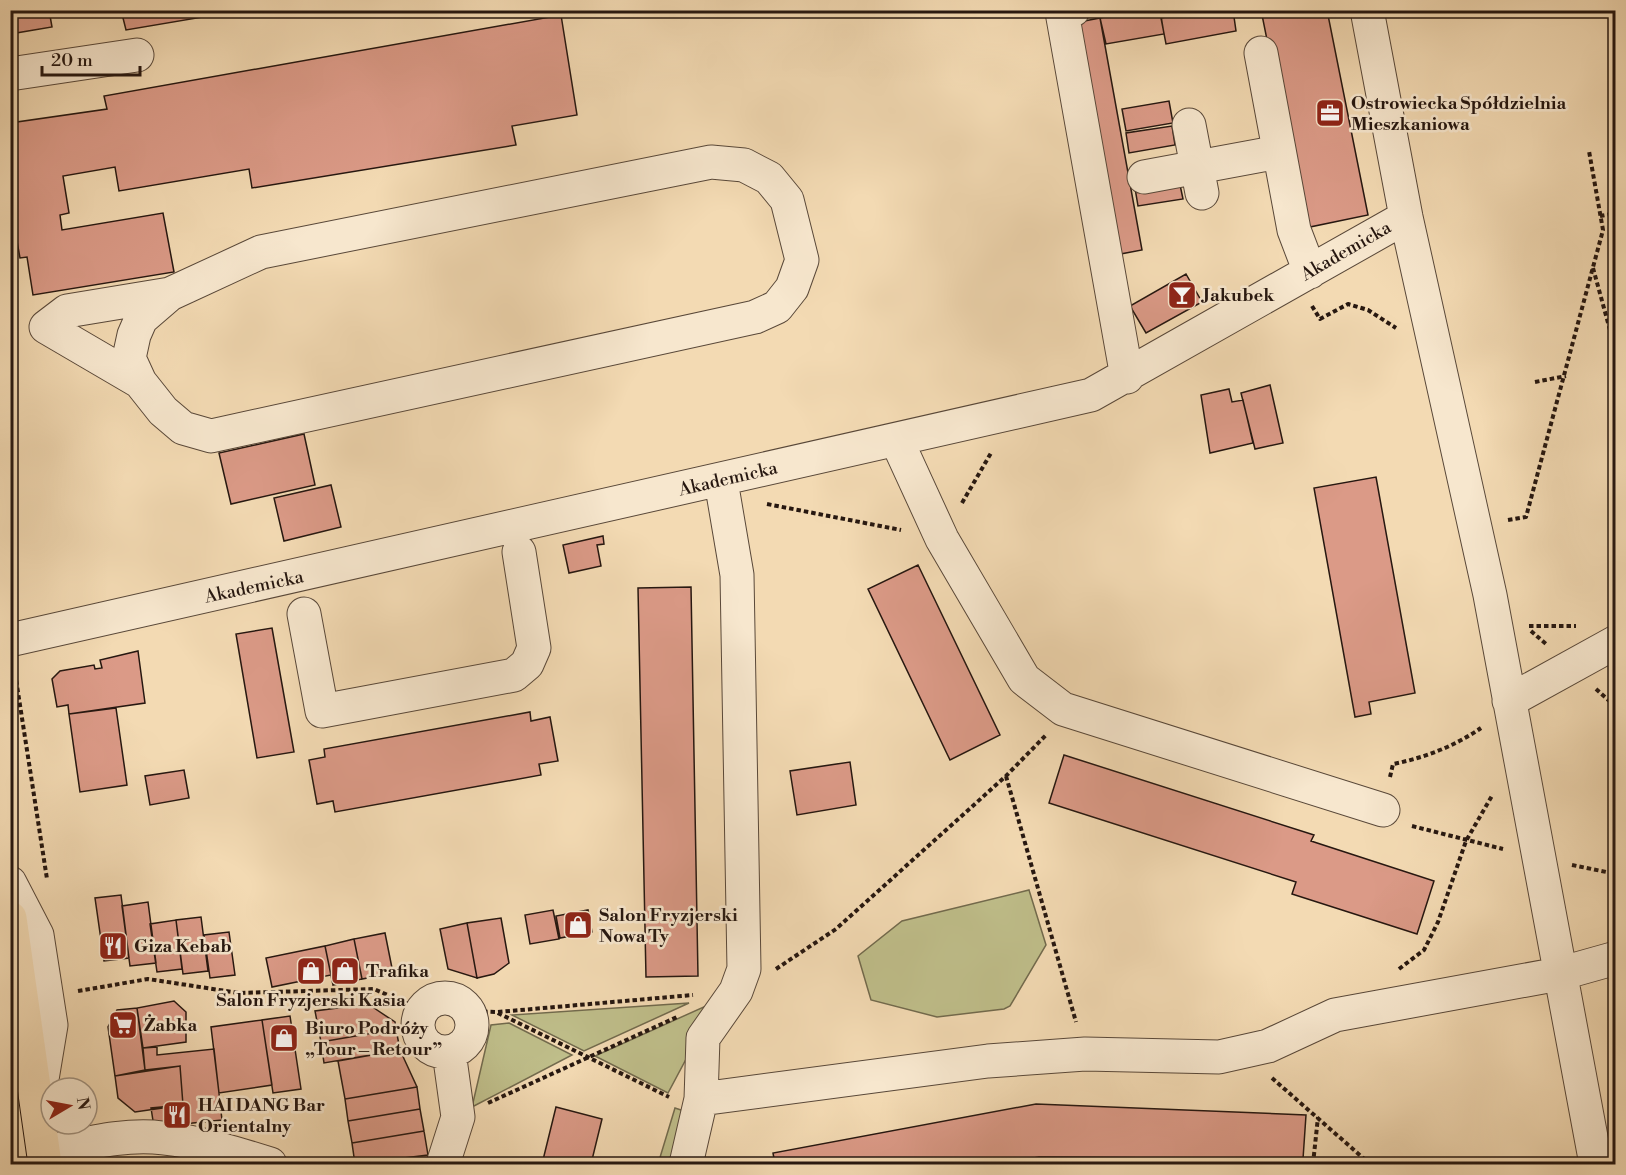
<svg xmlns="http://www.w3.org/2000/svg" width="1626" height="1175" font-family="'Libre Bodoni',serif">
  <rect width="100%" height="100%" fill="#f3dab3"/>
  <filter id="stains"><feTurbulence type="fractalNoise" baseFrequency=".00333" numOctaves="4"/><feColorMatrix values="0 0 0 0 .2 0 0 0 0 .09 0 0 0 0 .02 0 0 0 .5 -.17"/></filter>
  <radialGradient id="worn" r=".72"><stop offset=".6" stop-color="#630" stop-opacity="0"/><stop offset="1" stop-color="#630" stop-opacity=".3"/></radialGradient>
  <!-- green -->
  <path fill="#bfbe8a" stroke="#726a4d" stroke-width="1.5" d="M1029 890 1046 945 1010 1006 1004 1009 937 1017 871 1000 858 956 902 921Z
    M717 1001 668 1093 595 1056Z
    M689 1003 584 1051 512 1015Z
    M509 1023 572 1055 472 1107 491 1025Z
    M675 1108 684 1111 670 1164H658Z"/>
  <!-- building -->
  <path fill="#db9a87" stroke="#261710" stroke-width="1.5" d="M10 10H49L52 27 10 34Z
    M121 10H208L209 16 126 30Z
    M1140 10H1160L1164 34 1106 44 1100 18Z
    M1201 10H1233L1236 31 1166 44 1161 18Z
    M1261 10H1327L1368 215 1305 228Z
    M561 15 577 115 512 126 516 145 252 188 249 169 119 191 115 167 63 176 69 213 60 215 62 230 163 213 174 272 33 295 27 257 20 258 10 202V123L107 109 104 96Z
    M1100 18 1142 250 1115 255 1074 23Z
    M1169 101 1173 123 1126 131 1122 109Z
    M1172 126 1175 145 1129 153 1126 133Z
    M1179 180 1183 199 1138 206 1135 188Z
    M1186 274 1202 302 1146 333 1130 306Z
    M10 277H14L17 292 10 294Z
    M1270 385 1283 443 1255 449 1241 393Z
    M1229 389 1232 402 1243 400 1253 443 1210 453 1201 395Z
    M304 434 315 485 231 504 219 453Z
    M1376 477 1415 693 1369 702 1371 714 1355 717 1314 488Z
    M331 485 341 527 284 541 274 498Z
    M603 536 604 544 597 545 601 566 569 573 563 545Z
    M918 565 1000 735 950 760 868 589Z
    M691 587 698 976 646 977 638 588Z
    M272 628 294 752 257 758 236 634Z
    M138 651 145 703 69 714 68 705 57 707 52 679 60 671 94 665 95 669 102 668 100 660Z
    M116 708 127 785 80 792 69 714Z
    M530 712 531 721 550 717 558 761 539 764 541 775 335 812 333 801 317 804 309 760 325 757 324 749Z
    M1064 755 1314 835 1311 841 1434 881 1417 934 1292 894 1296 882 1049 803Z
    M850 762 856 805 797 815 790 771Z
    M184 770 189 798 150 805 145 776Z
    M121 895 129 958 104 961 95 898Z
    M148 902 156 963 130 966 122 906Z
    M553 910 559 939 530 944 525 915Z
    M588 910 592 932 560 938 556 916Z
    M201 917 208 971 183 974 176 920Z
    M501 918 509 963 494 974 477 978 467 923Z
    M176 920 182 969 157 972 150 924Z
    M467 923 477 978 448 969 440 929Z
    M229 932 235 975 210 978 204 935Z
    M385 933 393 973 362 979 354 939Z
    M354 939 362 979 333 985 325 946Z
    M325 946 331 975 272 987 266 958Z
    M174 1001 186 1012V1042L143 1048 137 1008Z
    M368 1004 395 1022 396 1029 321 1042 315 1011Z
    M137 1008 145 1070 115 1076 108 1027 117 1010Z
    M290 1016 301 1089 273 1093 262 1020Z
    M262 1020 272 1085 219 1093 211 1027Z
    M396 1029 400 1050 324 1063 321 1042Z
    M157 1047V1055L214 1049 222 1120 154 1127 151 1108 183 1105 180 1066 145 1070 143 1048Z
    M400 1050 417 1087 345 1099 338 1061Z
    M180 1066 183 1105 135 1112 118 1098 115 1076Z
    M417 1087 420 1109 348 1121 345 1099Z
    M1036 1104 1306 1115 1303 1159 1039 1157 999 1164H775L773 1153Z
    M556 1107 602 1119 591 1164H542Z
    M420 1109 424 1131 352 1143 348 1121Z
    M424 1131 428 1155 355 1164 352 1143Z
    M428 1155 429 1164H371Z"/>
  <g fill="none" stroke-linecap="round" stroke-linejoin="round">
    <!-- minor casing -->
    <g stroke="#594839" stroke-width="35">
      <path id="minor" d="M1073 10 1062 12 1127 377
        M1367 10 1406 217 1490 595 1596 1164
        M1261 53 1294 230 1310 272
        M10 74 137 55
        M1189 125 1202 193
        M711 162 744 165 769 178 787 200 802 260 792 288 777 307 755 317 211 436 183 428 163 411 140 382 46 327 67 311 170 294 261 252Z
        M1144 177 1279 152
        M140 382 129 358 134 335 141 319 170 294
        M897 441 942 539 1024 679 1063 709 1383 810
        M304 614 322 711 514 675 527 664 534 648 519 552
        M10 640 1091 395 1406 217
        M1509 701 1616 642
        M10 883 37 935 51 1025 39 1097
        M418 1025a27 27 0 1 1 54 0a27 27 0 1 1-54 0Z
        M701 1099 988 1061 1085 1054 1219 1057 1268 1046 1335 1015 1559 974 1616 958
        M44 1152C82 1145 123 1133 163 1138 200 1142 235 1153 270 1164
        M443 1164 458 1117 449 1052
        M686 1164 701 1099 703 1038 736 991 744 969 737 575 721 481"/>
    </g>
    <!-- major casing -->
    <g stroke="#261710" stroke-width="35">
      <path id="major" d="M10 918 45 1164"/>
    </g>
    <!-- path -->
    <path stroke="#261710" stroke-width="4" stroke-dasharray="4.5 3" stroke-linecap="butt" d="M1600 216 1616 213
      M1593 268 1616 352
      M1312 306 1320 319 1348 304 1368 310 1396 328
      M1535 382 1566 376
      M962 503 991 453
      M767 504 901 530
      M1508 520 1526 517 1603 230 1589 151
      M1529 626H1576
      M1531 631 1546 644
      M15 673 47 879
      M1596 689 1616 707
      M1006 776 1076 1022
      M1390 777 1393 764C1424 758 1455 746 1481 728
      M1412 826 1503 849
      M1572 865 1616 874
      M776 969 836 929 1006 776 1046 735
      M1399 969 1424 950 1438 922 1466 841 1493 794
      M78 991 148 979 239 993 374 989 422 1010
      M468 1011 496 1012 669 1097
      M498 1012 693 995
      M1272 1078 1370 1164
      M488 1103 677 1017
      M1313 1164 1318 1117"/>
    <!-- minor -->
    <use href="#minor" stroke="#f7e7ce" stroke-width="33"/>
    <!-- major -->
    <use href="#major" stroke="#f3dab3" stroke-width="33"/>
  </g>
  <!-- icons -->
  <defs>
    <g id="office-square" transform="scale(1.5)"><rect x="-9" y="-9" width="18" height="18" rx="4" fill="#8f2418" stroke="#f7e7ce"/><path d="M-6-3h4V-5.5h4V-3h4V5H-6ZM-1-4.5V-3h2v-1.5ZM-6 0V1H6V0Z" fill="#fff"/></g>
    <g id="bar-square" transform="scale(1.5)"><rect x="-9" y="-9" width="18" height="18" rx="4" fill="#8f2418" stroke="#f7e7ce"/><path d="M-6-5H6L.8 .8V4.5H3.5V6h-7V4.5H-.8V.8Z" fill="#fff"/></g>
    <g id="shop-square" transform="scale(1.5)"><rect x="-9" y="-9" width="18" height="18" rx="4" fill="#8f2418" stroke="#f7e7ce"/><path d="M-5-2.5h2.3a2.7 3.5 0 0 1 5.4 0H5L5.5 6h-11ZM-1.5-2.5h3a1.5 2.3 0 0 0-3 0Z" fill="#fff"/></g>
    <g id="restaurant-square" transform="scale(1.5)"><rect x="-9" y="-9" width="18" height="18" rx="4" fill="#8f2418" stroke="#f7e7ce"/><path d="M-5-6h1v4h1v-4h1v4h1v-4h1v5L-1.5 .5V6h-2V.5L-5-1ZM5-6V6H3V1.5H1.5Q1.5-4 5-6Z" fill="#fff"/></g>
    <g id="supermarket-square" transform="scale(1.5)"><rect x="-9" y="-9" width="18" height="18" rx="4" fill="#8f2418" stroke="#f7e7ce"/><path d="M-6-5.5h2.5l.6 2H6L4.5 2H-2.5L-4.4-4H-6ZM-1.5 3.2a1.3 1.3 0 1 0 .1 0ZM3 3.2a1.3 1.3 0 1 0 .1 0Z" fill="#fff"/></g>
  </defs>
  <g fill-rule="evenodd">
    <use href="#office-square" x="1330" y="113"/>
    <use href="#bar-square" x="1182" y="295"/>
    <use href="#shop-square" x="578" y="925"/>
    <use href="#restaurant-square" x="113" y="946"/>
    <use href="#shop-square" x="311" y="971"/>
    <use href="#shop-square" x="345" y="971"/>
    <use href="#supermarket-square" x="123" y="1025"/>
    <use href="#shop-square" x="284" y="1038"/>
    <use href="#restaurant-square" x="177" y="1115"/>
  </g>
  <g text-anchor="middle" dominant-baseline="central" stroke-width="5" stroke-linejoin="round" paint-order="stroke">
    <!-- poi labels -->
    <g font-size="18" font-weight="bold" fill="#261710" stroke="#f7e7ce" text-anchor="start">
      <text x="1351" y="103">Ostrowiecka Spółdzielnia<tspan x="1351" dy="21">Mieszkaniowa</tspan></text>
      <text x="1203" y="295">Jakubek</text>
      <text x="599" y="915">Salon Fryzjerski<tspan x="599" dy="21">Nowa Ty</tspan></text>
      <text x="134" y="946">Giza Kebab</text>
      <text x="366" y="971">Trafika</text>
      <text x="311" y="1000" text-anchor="middle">Salon Fryzjerski Kasia</text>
      <text x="144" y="1025">Żabka</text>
      <text x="305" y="1028">Biuro Podróży<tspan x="305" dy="21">„Tour – Retour”</tspan></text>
      <text x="198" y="1105">HAI DANG Bar<tspan x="198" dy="21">Orientalny</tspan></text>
    </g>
    <!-- street labels -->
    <g font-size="18" fill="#261710" stroke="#f7e7ce">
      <text transform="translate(1346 251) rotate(-30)">Akademicka</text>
      <text transform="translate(728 479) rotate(-13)">Akademicka</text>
      <text transform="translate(254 587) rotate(-12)">Akademicka</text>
    </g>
  </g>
  <!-- margin -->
  <rect width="1626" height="1175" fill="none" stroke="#f3dab3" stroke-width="36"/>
  <rect x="12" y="12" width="1602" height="1151" fill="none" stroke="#261710" stroke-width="3"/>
  <rect x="18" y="18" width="1590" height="1139" fill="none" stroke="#261710" stroke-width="1.5"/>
  <!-- north arrow -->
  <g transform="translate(69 1106) rotate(80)"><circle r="28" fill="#f7e7ce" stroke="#a39482" stroke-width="1.5"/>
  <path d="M0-4.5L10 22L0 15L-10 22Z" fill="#8f2418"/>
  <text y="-9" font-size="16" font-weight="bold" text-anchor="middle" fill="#261710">N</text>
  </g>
  <!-- scale -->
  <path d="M42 66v9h98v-9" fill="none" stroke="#261710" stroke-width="3"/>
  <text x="51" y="66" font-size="18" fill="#261710" stroke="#f7e7ce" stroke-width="4.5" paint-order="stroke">20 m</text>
  <rect width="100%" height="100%" filter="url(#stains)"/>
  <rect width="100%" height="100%" fill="url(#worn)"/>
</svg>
